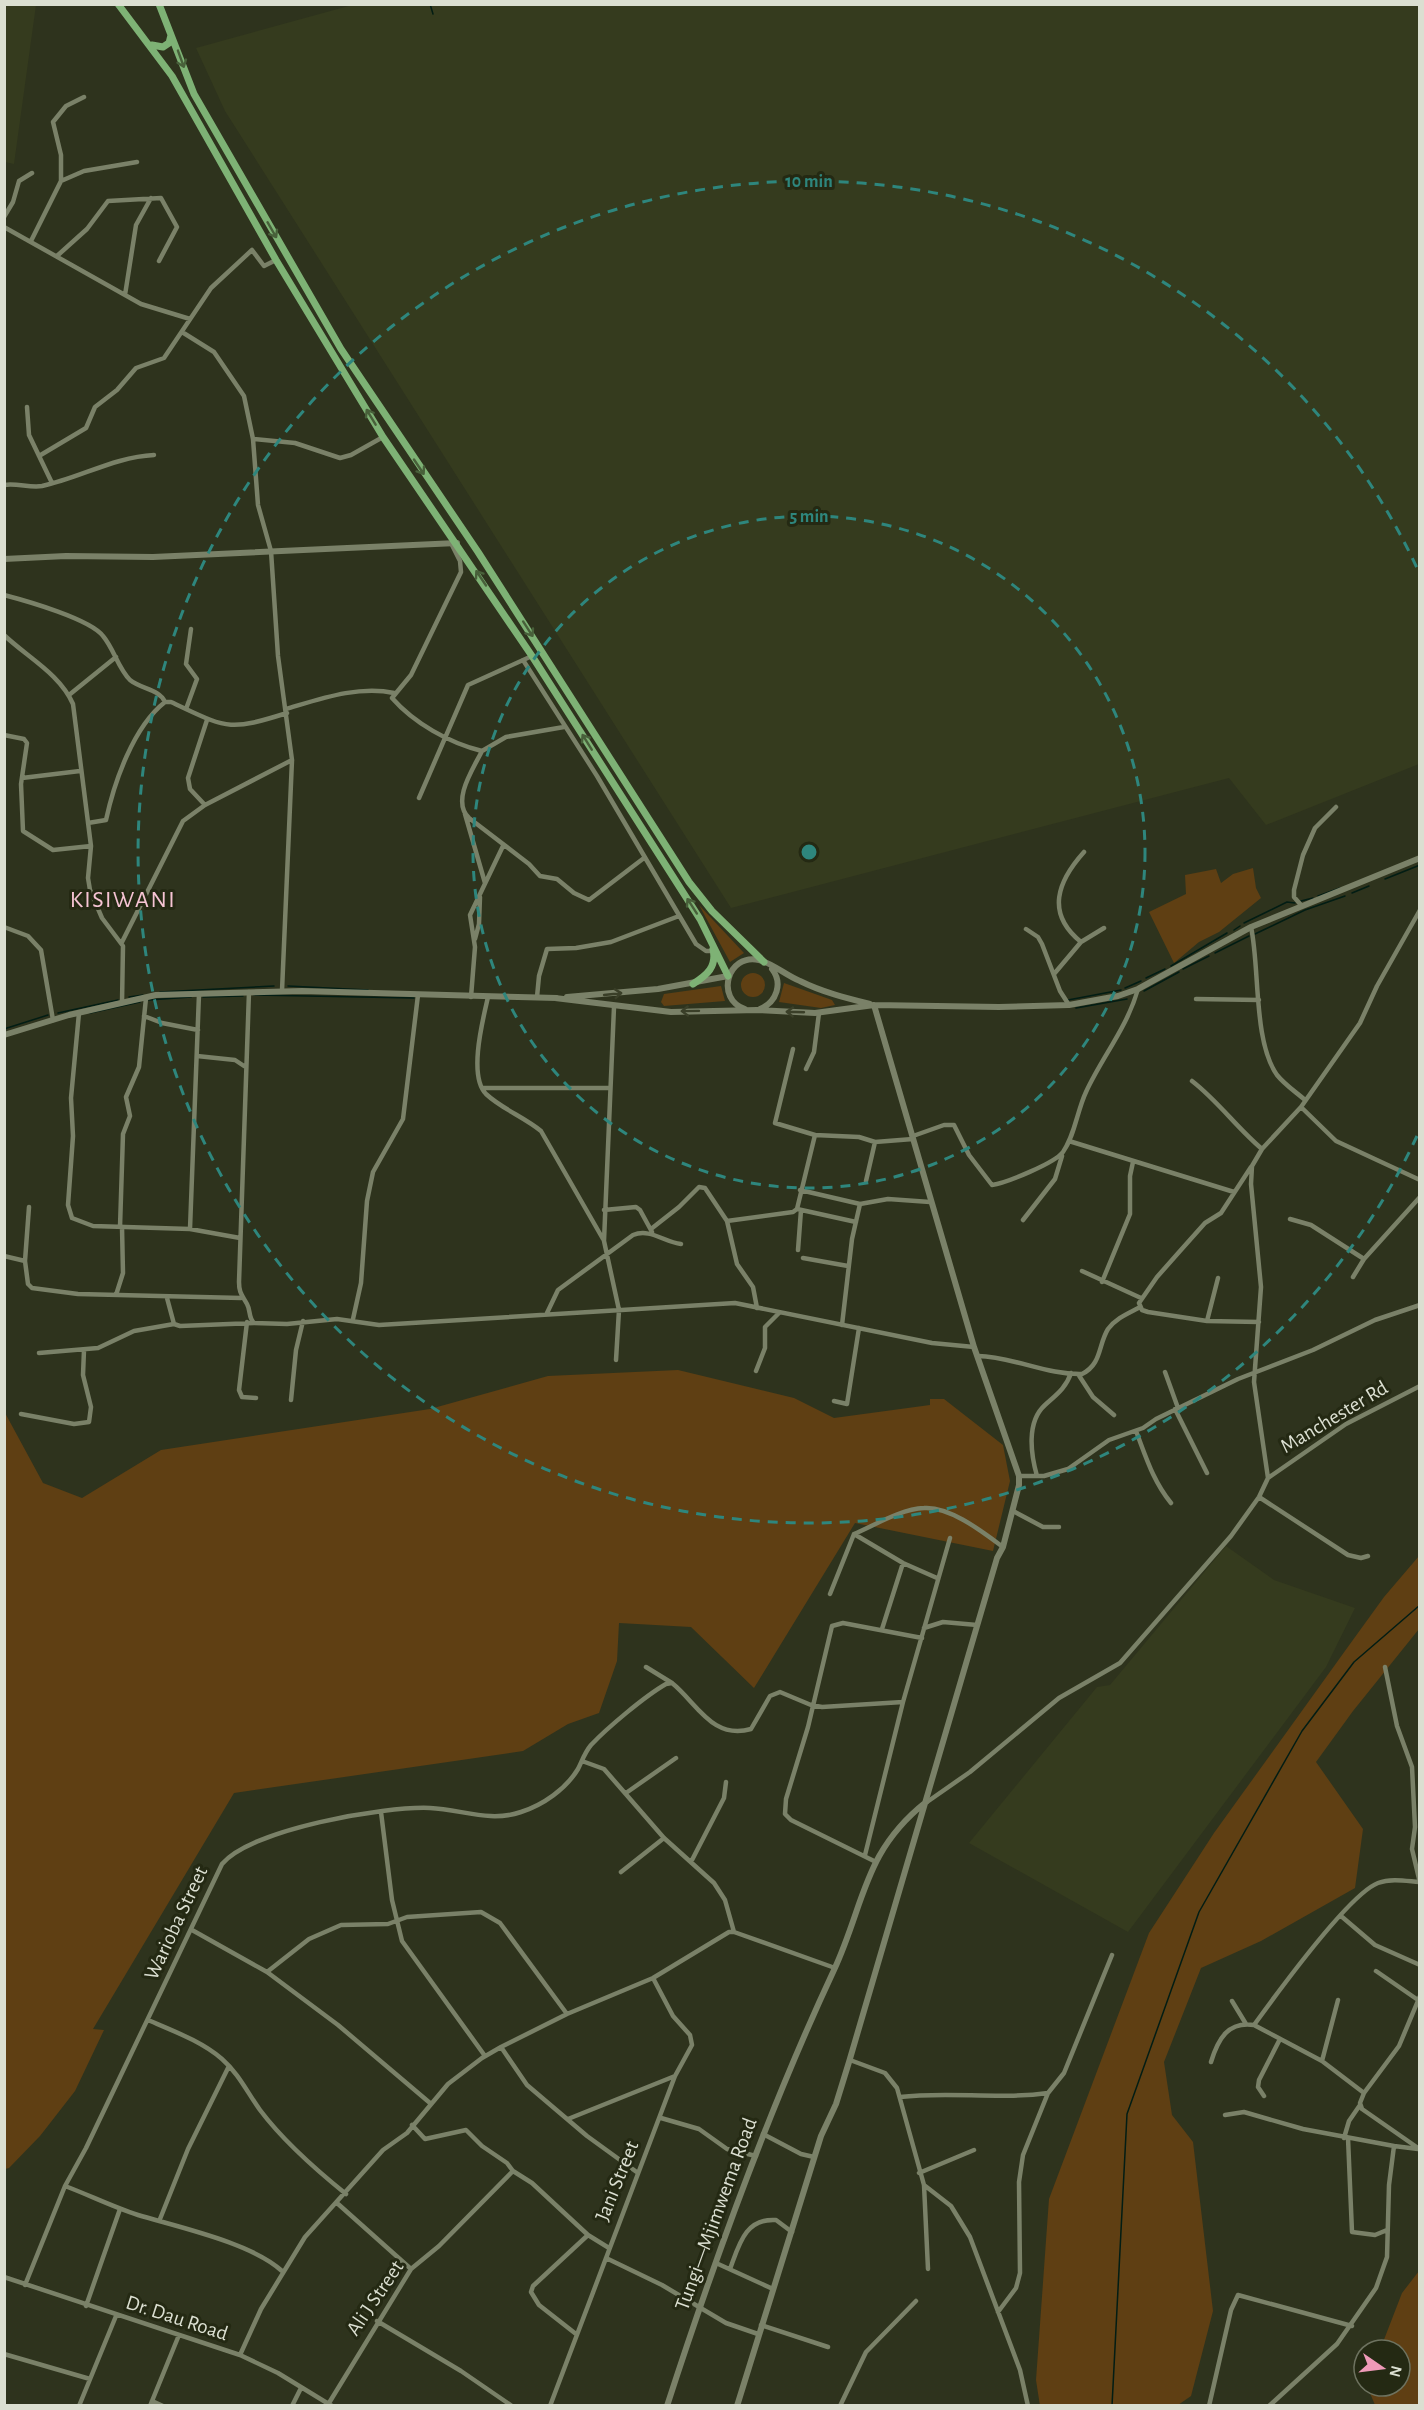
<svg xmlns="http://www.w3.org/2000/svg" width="1424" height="2410" font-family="'Alegreya Sans',sans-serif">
  <rect width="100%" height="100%" fill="#2e331d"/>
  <!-- built -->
  <path fill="#353b1e" d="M356 4 1419 5V764L1266 825 1229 778 731 908 225 111 196 48Z
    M4 5H36L14 164 5 162Z
    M1226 1546 1274 1580 1355 1608 1326 1667 1128 1932 969 1843 1097 1687 1110 1685Z"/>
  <!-- green -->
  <path fill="#5f3f13" d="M1253 868 1256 888 1261 898 1219 932 1199 942 1174 963 1149 912 1186 894 1185 875 1216 869 1221 883 1233 874Z
    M699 905 744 953 730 962Z
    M741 985a12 12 0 1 1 24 0a12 12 0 1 1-24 0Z
    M784 983 832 1000 835 1005 821 1008 779 1002Z
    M721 986 725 1001 664 1006 661 1002 664 994Z
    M678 1370 794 1398 834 1418 930 1405V1399H944L1003 1445 1010 1481 993 1551 855 1523 754 1688 691 1627 619 1623 617 1661 599 1713 568 1724 523 1751 234 1793 93 2029 104 2030 75 2091 40 2136 9 2168 5 2169 4 1411 43 1483 82 1498 161 1450 430 1409 548 1376Z
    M1419 1556V1629L1353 1711 1316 1762 1363 1829 1355 1888 1261 1941 1201 1968 1164 2062 1172 2115 1193 2142 1213 2311 1191 2396 1178 2405 1040 2406 1036 2380 1049 2199 1149 1933 1214 1833 1350 1644 1384 1597Z
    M1419 2271V2405H1375L1367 2386H1400V2350H1380L1402 2293Z"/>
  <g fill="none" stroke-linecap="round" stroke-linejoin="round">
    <!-- stream -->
    <path stroke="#021d14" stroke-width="1.5" d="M430 4 433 14
      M1385 879 1420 865
      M1352 893 1369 886
      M1318 896 1340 888
      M1301 901 1313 898
      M1244 923 1287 902 1295 903
      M1234 930 1240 926
      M1255 934 1305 910 1345 896
      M1215 953 1249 936
      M1171 966 1227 933
      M1183 969 1209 956
      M1146 978 1165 969
      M288 986 368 990
      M1125 988 1141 981
      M1144 991 1179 972
      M160 992 274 986
      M254 995 414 998
      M129 997 143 995
      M203 997 243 996
      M149 1000 191 997
      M1068 1000 1121 990
      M1076 1008 1127 999
      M58 1013 118 1000
      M90 1013 140 1002
      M4 1029 48 1015
      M1112 2406 1127 2114 1199 1912 1302 1731 1354 1662 1420 1605"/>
    <!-- street -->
    <path stroke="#7a8168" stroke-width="4.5" d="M61 181V155L53 122 66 106 84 97
      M4 217 13 202 19 181 32 173
      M4 227 141 304 190 319
      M31 241 61 181 84 171 137 162
      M57 256 87 229 108 201 161 198 177 227 159 261
      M125 295 136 225 151 198
      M182 332 214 352 244 396 253 439 258 505 271 551 278 656 292 760 282 991
      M27 407 29 435 52 483
      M253 439 295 443 340 458 351 455 383 437
      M39 456 86 428 95 407 117 390 136 368 164 358 211 288 252 250 264 266 276 260
      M4 485C17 483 30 488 42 486 80 478 114 457 154 455
      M451 543 460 561 461 572 411 675 392 698C414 723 449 743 482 751L506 737 564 727
      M4 595C27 601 90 619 103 636 114 649 118 668 130 680 141 689 159 689 165 702
      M4 635C27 657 60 674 73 704L91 846 88 878 90 890 102 918 123 946 122 1003
      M523 660 597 776 696 944 706 951H714
      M69 695 116 657
      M186 709 197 679 186 664 191 629
      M286 709C320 699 359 685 394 693
      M4 735 24 739 27 743 21 784 23 831 53 850 91 846
      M482 751C473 769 451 801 469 818L529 864 540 876 557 879 574 893 589 900 644 858
      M22 778 80 771
      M419 798 468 685 532 656
      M205 805 190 789 188 778 207 720
      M465 814 485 883
      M88 823 106 820C114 783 133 727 165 702H171C227 728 227 732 287 713
      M1301 905 1294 897V890L1303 855 1315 828 1336 807
      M4 927 28 936 41 950 53 1020
      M1251 927C1260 968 1253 1041 1277 1075 1285 1085 1296 1092 1305 1100
      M1026 929 1038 937 1042 944 1060 991 1069 1005
      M475 939 479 924 480 897
      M122 942 183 821 205 805 292 760
      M1081 942C1045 913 1058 881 1084 852
      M1054 974 1081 942 1104 928
      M249 992 239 1282C239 1293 242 1295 247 1304 251 1311 248 1317 254 1323L287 1324 337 1319 379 1325 735 1303 932 1343 974 1347
      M471 997 475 947 470 915 503 846
      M488 997C483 1019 468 1076 486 1094 502 1109 524 1117 541 1131L603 1239
      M537 997 539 976 547 949 576 948 611 942 679 916
      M1196 999 1259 1000
      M614 1007 604 1241 619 1310 616 1360
      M79 1013 71 1098 73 1136 68 1205 72 1218 93 1226 190 1229 240 1238
      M144 1016 162 1023 198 1030
      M793 1049 775 1123 815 1135
      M197 1056 235 1060 244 1066
      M806 1069 814 1052 819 1013
      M1192 1081C1218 1101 1237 1128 1262 1149
      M482 1088H609
      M1301 1107 1336 1141 1420 1180
      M913 1136 944 1125H954L969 1155 992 1185C1006 1183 1055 1163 1063 1152 1075 1135 1077 1111 1086 1092 1102 1057 1127 1028 1138 989
      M1069 1141 1234 1192
      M1251 1167 1221 1213 1205 1223 1180 1251 1157 1277 1139 1303 1142 1310 1148 1312 1207 1321 1259 1322
      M866 1181 875 1142 913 1139
      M800 1190 860 1204
      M29 1207 25 1261 28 1284 32 1288 78 1294 241 1298
      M797 1209 815 1135 859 1137 875 1142
      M604 1210 636 1207 640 1210 652 1232
      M1290 1219 1311 1225 1364 1259
      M1023 1220 1055 1179 1062 1156
      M727 1221 793 1212 797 1209 856 1222
      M120 1227 123 1134 130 1116 126 1097 139 1067 146 998
      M190 1229 199 994
      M651 1229 679 1207 699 1187 705 1188 727 1221 737 1264 753 1287 757 1308
      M798 1250 801 1210
      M4 1256 25 1261
      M803 1258 848 1266
      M1082 1271 1141 1298
      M1353 1277 1364 1259 1420 1197
      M1102 1282 1130 1214V1176L1133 1162
      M116 1295 123 1273 122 1227
      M167 1298 174 1324 180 1326 254 1323
      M547 1313 558 1290 633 1235C650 1228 664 1242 681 1244
      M353 1319 361 1283 367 1201 373 1172 403 1119 418 995
      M1207 1321 1218 1278
      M247 1322 239 1390 242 1397 256 1398
      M842 1325 852 1239 860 1204 888 1199 930 1202
      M39 1353 98 1348 134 1331 174 1324
      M978 1356C1014 1357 1047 1375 1082 1374 1102 1364 1098 1345 1108 1329 1116 1318 1129 1313 1140 1307
      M756 1371 765 1348V1327L779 1313
      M1165 1372 1178 1408
      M1078 1374 1093 1397 1114 1415
      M291 1400 296 1350 303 1321
      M834 1401 847 1404 859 1328
      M1175 1409 1207 1473
      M21 1414 74 1424 89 1422 91 1407 83 1375 84 1350
      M1136 1431C1146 1457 1153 1481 1171 1503
      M1019 1476H1044L1068 1469 1109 1440 1143 1428 1156 1419 1238 1379 1313 1350 1375 1320 1420 1305
      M1037 1476C1031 1455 1026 1422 1045 1405 1056 1395 1066 1388 1071 1373
      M1268 1478 1346 1424 1420 1386
      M1259 1497 1348 1555 1361 1558 1368 1556
      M1013 1511 1043 1527H1059
      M854 1534 903 1563 937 1578
      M830 1594 854 1534C875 1525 901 1509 924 1508 950 1506 984 1533 1003 1547
      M924 1628 943 1622 977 1625
      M882 1629 903 1563
      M646 1667 672 1683
      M1385 1667 1397 1726 1412 1767 1415 1827 1412 1849 1420 1883
      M582 1761 604 1769 664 1838 714 1883 725 1900 734 1932 835 1968
      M626 1793 676 1758
      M927 1802 970 1772 1059 1698 1120 1663 1231 1536 1259 1497 1268 1478 1254 1382 1261 1287 1251 1184 1252 1166 1262 1149 1301 1107 1360 1023 1377 986 1420 910
      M381 1812 392 1900 402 1941 485 2056
      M865 1855 903 1702 950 1538
      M692 1860 724 1798 726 1782
      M874 1861 791 1820 785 1814 786 1799 808 1727 832 1626 843 1623 922 1638
      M621 1872 664 1838
      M1341 1916 1375 1945 1420 1965
      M192 1930 267 1972 338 2025 430 2103
      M1376 1971 1418 2000
      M267 1972 309 1939 341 1925 388 1924 407 1917 481 1912 500 1923 567 2014
      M1338 2000 1322 2061 1364 2093
      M1232 2001 1246 2024
      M148 2020C173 2031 201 2041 222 2059 239 2074 247 2092 260 2110 284 2142 315 2169 346 2194
      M1254 2025C1275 1996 1349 1894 1378 1883 1391 1878 1406 1881 1419 1882
      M501 2047 527 2085 587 2136 638 2173
      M850 2060 885 2073 897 2088 924 2185 928 2269
      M1211 2062C1218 2039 1228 2021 1254 2025L1322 2061
      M1264 2096 1258 2087 1259 2080 1280 2039
      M900 2097C949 2091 998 2100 1048 2093
      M1225 2115 1244 2112 1303 2129 1394 2146
      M661 2118 699 2129 727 2149 756 2156
      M568 2119 675 2076
      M412 2125 425 2139 466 2130 482 2146 507 2163 513 2171 532 2183 588 2235 609 2248
      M763 2134 801 2154 814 2157
      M1344 2138 1349 2121 1360 2105
      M1348 2138 1352 2232 1375 2235 1387 2230
      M1418 2148 1362 2109 1360 2103 1364 2093 1399 2046 1420 1996
      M919 2173 974 2150
      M924 2185 951 2206 970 2237 1020 2370 1028 2406
      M65 2186C89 2195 113 2207 138 2215 178 2227 252 2243 282 2271
      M337 2203 411 2269
      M160 2219 188 2149 229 2066
      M606 2258 662 2285 726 2323 758 2334
      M716 2263 773 2289
      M730 2269C739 2245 745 2218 776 2220L792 2232
      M4 2277 240 2355 278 2373 332 2406
      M25 2285 65 2186 86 2148 222 1864C252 1829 384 1806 430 1808 461 1809 489 1823 521 1812 543 1805 566 1789 578 1769 582 1761 585 1752 591 1745 607 1728 645 1696 666 1684L672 1683C697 1703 712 1740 751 1729L770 1696 780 1692 811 1705 822 1707 903 1702
      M86 2306 120 2209
      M998 2312 1016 2288 1020 2273 1019 2182 1023 2155 1048 2093 1064 2073 1112 1955
      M377 2321 461 2371 512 2406
      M761 2325 828 2347
      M576 2334 539 2305 531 2292 533 2286 588 2235
      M4 2354 90 2379
      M240 2355 261 2309 305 2237 383 2150 407 2133 448 2084 482 2058 501 2047 567 2014 653 1978 729 1932H734
      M152 2401 163 2406
      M329 2403 411 2269 439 2246 513 2171
      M79 2406 116 2316
      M150 2406 179 2335
      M292 2406 301 2388
      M550 2406 675 2076 692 2045 690 2035 673 2016 653 1978
      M840 2406 866 2352 916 2301
      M1209 2406 1231 2310 1238 2295 1352 2326
      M1269 2406 1337 2344 1376 2288 1387 2257 1389 2185 1394 2146 1418 2149"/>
    <!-- secondary -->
    <path stroke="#7a8168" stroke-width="6" d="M4 559 66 556 153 557 457 543
      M567 997 658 989 728 976
      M555 998 671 1012 757 1010 815 1013 874 1005 999 1007 1069 1005 1118 996 1138 989 1251 927 1420 858
      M745 1009C715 999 727 953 759 960 772 963 787 976 800 981 822 992 846 998 870 1004
      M760 1009C777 1002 783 983 772 969
      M4 1035 69 1015 156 995 302 991 557 998
      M667 2406C715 2258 768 2111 834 1970 865 1903 863 1852 926 1802
      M737 2406 821 2136 836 2104 849 2062 997 1558 1003 1547 1019 1485V1476L974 1347 874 1005"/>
    <!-- primary -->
    <path stroke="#7eb275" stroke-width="7" d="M118 4 172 76 276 260 383 437 532 656 700 919 728 976
      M159 4 194 94 341 349 478 552 689 882 712 911 764 962
      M152 45 163 47 169 43 171 35
      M693 984C707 975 717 967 713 949"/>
  </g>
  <!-- one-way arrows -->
  <defs><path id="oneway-shaft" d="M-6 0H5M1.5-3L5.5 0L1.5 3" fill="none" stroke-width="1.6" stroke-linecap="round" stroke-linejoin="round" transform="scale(1.5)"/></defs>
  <g stroke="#48603a">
    <use href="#oneway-shaft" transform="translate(181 59) rotate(70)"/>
    <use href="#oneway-shaft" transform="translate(272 230) rotate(60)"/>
    <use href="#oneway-shaft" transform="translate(371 417) rotate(-121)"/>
    <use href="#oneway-shaft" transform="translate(419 467) rotate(56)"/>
    <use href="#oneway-shaft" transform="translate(481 578) rotate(-124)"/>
    <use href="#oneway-shaft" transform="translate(528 629) rotate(57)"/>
    <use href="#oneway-shaft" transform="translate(587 742) rotate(-122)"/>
    <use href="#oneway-shaft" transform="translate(692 906) rotate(-123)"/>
  </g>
  <g stroke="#3a3f28">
    <use href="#oneway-shaft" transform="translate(613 994) rotate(-6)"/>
    <use href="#oneway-shaft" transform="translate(690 1011) rotate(179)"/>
    <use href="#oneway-shaft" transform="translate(795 1012) rotate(-178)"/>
  </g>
  <!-- distance rings -->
  <g fill="none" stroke="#2e867d" stroke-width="3" stroke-dasharray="10 8">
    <circle cx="809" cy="852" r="336"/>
    <path d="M1417 1136A671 671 0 1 1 1417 568"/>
  </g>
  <g text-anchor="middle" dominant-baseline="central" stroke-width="6" stroke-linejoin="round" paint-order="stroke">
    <!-- street labels -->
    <g font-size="21" fill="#dbdfd1" stroke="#242913">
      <text transform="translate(1334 1417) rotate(-31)">Manchester Rd</text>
      <text transform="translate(176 1923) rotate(-65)">Warioba Street</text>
      <text transform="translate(617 2181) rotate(-68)">Jani Street</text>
      <text transform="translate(716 2214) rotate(-70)">Tungi—Mjimwema Road</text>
      <text transform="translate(375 2298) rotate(-56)">Ali J Street</text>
      <text transform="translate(177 2318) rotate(18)">Dr. Dau Road</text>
    </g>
    <!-- quarter labels -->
    <g font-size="24" letter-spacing="1.5" fill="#f6c4d4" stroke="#242913">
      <text x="123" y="900">KISIWANI</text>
    </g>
  </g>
  <circle cx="809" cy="852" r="9" fill="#2e867d" stroke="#242913" stroke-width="3"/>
  <g font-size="18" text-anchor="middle" font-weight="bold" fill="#2e867d" stroke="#242913" stroke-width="6" stroke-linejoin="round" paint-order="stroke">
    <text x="809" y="187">10 min</text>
    <text x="809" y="522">5 min</text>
  </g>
  <!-- border -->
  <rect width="1424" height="2410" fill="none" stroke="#dbdfd1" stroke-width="12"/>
  <!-- north arrow -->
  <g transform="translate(1382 2368) rotate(104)"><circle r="28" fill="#242913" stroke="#6d725f" stroke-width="1.5"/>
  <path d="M0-4.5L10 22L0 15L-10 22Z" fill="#ef9ab8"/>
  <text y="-9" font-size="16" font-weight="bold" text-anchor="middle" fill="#dbdfd1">N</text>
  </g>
</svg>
